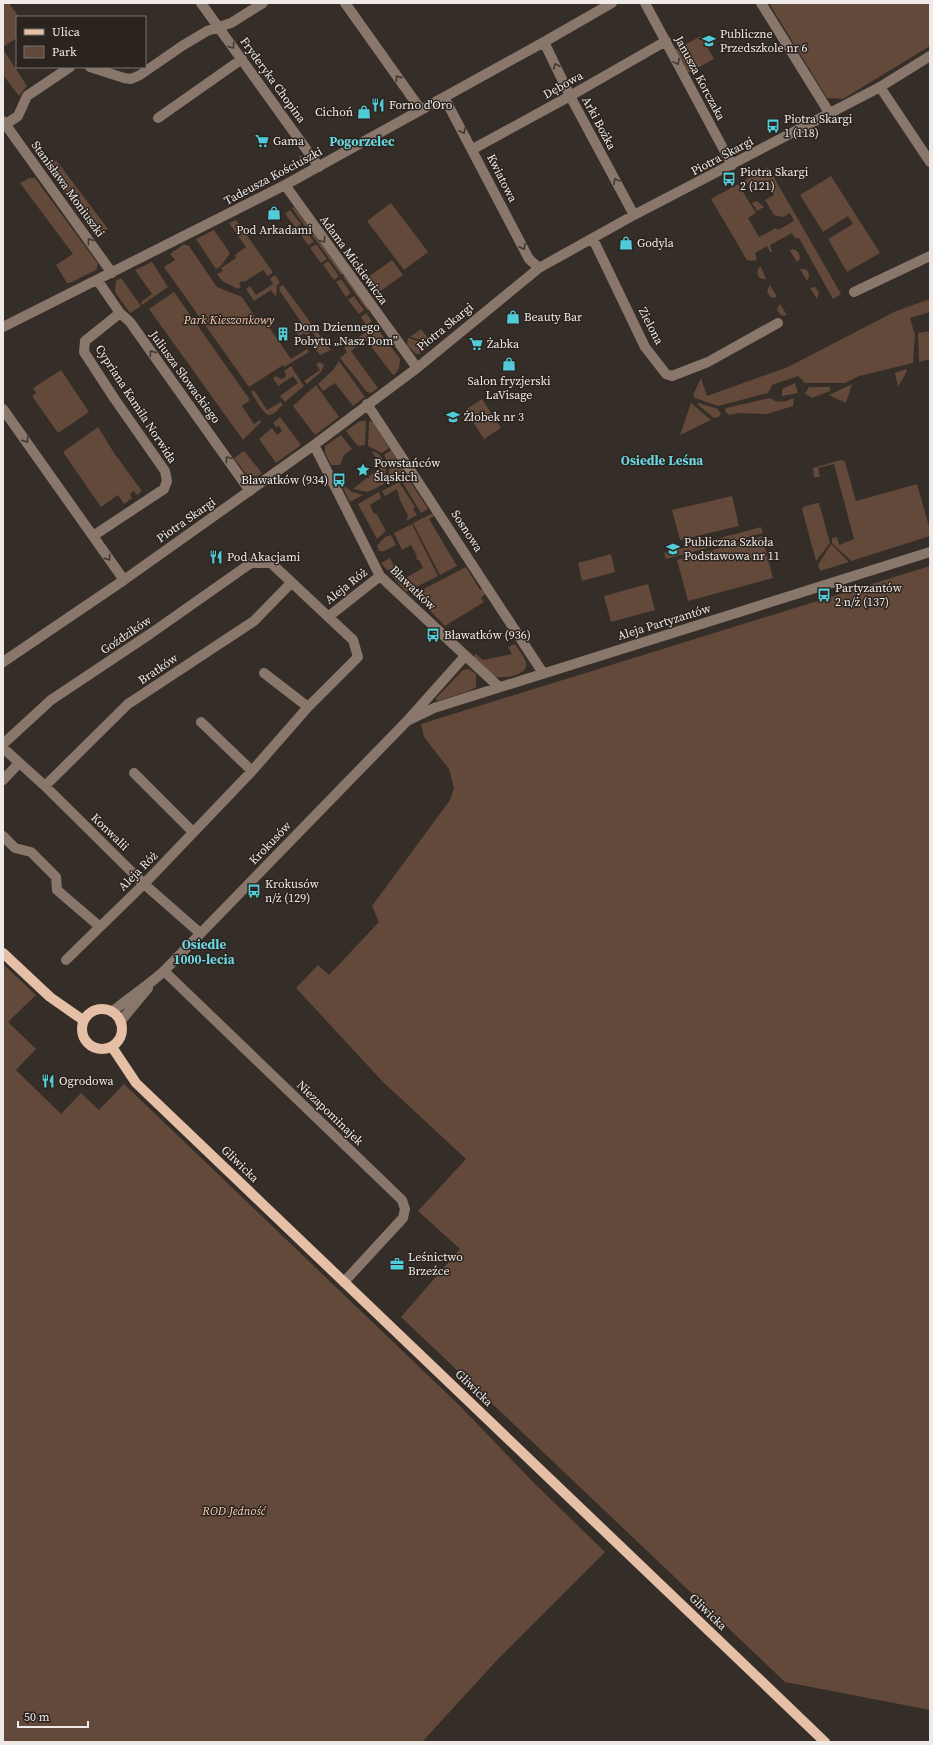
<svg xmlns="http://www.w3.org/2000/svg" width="933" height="1745" font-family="'Source Serif 4',serif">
  <rect width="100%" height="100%" fill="#352d28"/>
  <!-- green -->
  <path fill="#624939" d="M3 3H9L19 17H17V38L3 47Z
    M769 3H930V46L843 99 827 98Z
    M701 36 714 59 688 73 675 50Z
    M3 49 27 86 19 96 3 75Z
    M301 155 303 160 300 165 276 177 277 173C284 167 290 167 299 160V157Z
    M56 160 108 229 96 237 46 167Z
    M768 167 841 294 833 299 799 238H795L792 233 770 245 772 252H770L767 246 755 253 757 260 751 261 747 260 711 199 738 184 756 213 748 218 759 237 776 228 778 230 794 221 790 213 783 217 774 215 765 200 774 195 765 180 754 187 749 186 745 180Z
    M831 176 880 253 847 272 828 239 853 224 848 216 823 232 800 195Z
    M29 178H35L98 264 96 270 70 283H67L56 265 73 254 20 183Z
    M757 201 764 207 757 211 752 203Z
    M391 203 428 252 404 270 367 221Z
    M294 207 343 274 341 275 292 208Z
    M290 210 301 224 296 228 285 214Z
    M236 220 272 271V273L268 276 263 270 244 282 243 281 239 283 241 287 238 289 222 281 217 274 223 271 221 268 236 258 235 255 246 247 229 223Z
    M303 227 314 242 308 245 298 231Z
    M214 230 230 253 221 266 216 269 196 239Z
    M184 244 189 246 217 287 242 297 257 320 262 317 291 359 307 349 309 352 284 367 283 365 249 387 164 267 175 260 170 254Z
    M316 244 327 259 321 263 310 248Z
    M792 249C797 250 800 253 800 259L797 262 790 251Z
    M392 260 403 275 376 294 365 279Z
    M328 261 339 276 334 280 323 265Z
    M152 262 168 287 142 305 141 302 152 294 135 270Z
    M759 267H761L766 279C759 280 755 274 759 267Z
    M800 269H805L808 271 809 276 807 281Z
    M273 276H276L280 283 277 285 276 297 271 290 254 301 246 289 250 286 256 295 273 284 270 279Z
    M344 276 369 309 367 310 343 277Z
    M121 278 141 306 130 313 115 292 116 281Z
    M341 279 351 293 346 297 336 282Z
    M283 285 313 326 308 329 305 328 280 291 279 287Z
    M770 285 777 297 772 298 769 295 767 291Z
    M815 287 819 292 817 299 810 288Z
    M174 292 250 400 242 406 254 424 260 420 261 422 243 440 149 309Z
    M354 296 364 310 359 314 348 300Z
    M930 299V312L910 318 915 335 913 363 859 376 845 383H805L798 376 772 385 768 393 718 406 695 398 693 395 701 378 707 396 788 367 896 311Z
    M780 304 787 315 782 316 779 313 777 309Z
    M366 313 372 321 366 325 361 317Z
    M375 325 400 359C400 366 399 372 393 375L366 340 351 351 378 388 371 393 367 392 340 358 347 352 344 348Z
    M296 328 307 332 314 328 331 350 320 355 310 341 316 337 312 332 306 335 304 333 299 336 294 330Z
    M421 329 432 343 410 337Z
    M930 331V359L919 362 918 333Z
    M408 338 428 344 430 345 419 354H416L407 345Z
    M339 361 365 397 353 406 335 383 323 391 318 384 333 370Z
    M320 362 324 365 321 372 307 384 304 381 320 370 316 364Z
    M291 366 304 386 285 402 280 396 298 383 293 376 278 386 273 378 276 376 281 379 285 378 286 374 284 371Z
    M906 369 907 371 898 387 895 373Z
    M61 370 89 412 58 433 32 396 36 393 33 388Z
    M795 383 798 393 782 396V389Z
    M852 384 846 403 829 395Z
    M316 385 339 417 315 435 293 406Z
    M809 387H830V391L812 398 805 394Z
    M254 390 267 410 281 402 283 405C279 408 274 415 269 415 264 415 254 397 251 392Z
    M770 398C779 404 784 402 794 398L793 406 767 414 739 413 729 415 725 411 726 408Z
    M482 399 501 428 484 439 465 410Z
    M691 403 711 420 680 435Z
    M699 403 718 409 721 414 718 417 714 418 697 404Z
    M280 417 301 445 276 463 259 439 272 428 277 435 282 431 279 426 276 427 273 423Z
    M360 421H366L365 445 358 446 346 431Z
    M369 421 373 422 389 448 382 453 368 446Z
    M98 427 114 453 142 491 137 495 134 491 130 494 132 498 124 504 118 495 101 507 63 452Z
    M341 435 352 449 344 455 340 465H331L325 453V446Z
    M391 450 405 472 388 482 389 467 384 455Z
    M244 451 262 473 256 477 246 474 234 458Z
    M373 451C387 457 387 471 384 484L368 492 353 489 382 466 372 452Z
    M841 460 845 462 856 501 917 484 930 530V536L851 561 832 543V538L837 537 839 545 854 539 834 464 818 468 820 477H814L813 468Z
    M408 478 428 509 421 513 401 480Z
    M399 482 415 507 413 509 417 515 406 521 408 516 400 500 397 489 385 496 382 491Z
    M345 486 352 492 363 495 350 502 343 488Z
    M379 492 381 498 370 505 374 514 376 513 386 531 377 539 358 504Z
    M732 496 739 526 680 540 672 510Z
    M817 503H819L830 543 816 561 802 509 803 507Z
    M431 514 436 515 429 519 457 566 440 575 413 523Z
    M412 524 438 576 406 592 381 563 390 558 395 568 397 567 399 570 397 571 402 580 423 568 419 560H417L416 558 417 556 411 545 402 550 394 533Z
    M761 527 763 533 666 559 664 553Z
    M391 535 396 545 384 551H379L377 546 385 537Z
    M762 536 773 578 688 601 677 560Z
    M831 544 849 562 820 571 818 565Z
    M611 554 615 572 582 581 578 563Z
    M930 566V1710L785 1682 401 1317 460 1249 418 1211 466 1159 383 1082 296 988 318 965 329 975 379 922 372 906 450 800 454 788 449 769 424 737 421 724Z
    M466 567 480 590 483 589 486 593 481 598 484 602 445 626 414 594Z
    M648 584 655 610 611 622 604 596Z
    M515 644C518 649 524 656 526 662 530 675 502 680 494 676 486 672 480 663 473 657L476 654 483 660 512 654 508 647Z
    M469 669 476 674V687L469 691 438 701 436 700V698L463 670Z
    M3 964 36 995 8 1022 36 1049 16 1070 61 1114 81 1093 99 1110 124 1084 459 1405 534 1483 605 1552 499 1658 422 1742H3Z"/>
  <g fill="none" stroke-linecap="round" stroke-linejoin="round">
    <!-- minor -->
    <path stroke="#89776b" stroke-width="10" d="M201 3 319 167
      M345 3 421 110
      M645 3 732 165
      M761 3 830 114
      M544 42 570 96 634 215
      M90 67 124 78 131 79 140 75 182 46 207 31 231 23 263 3
      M880 87 930 162
      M444 97 529 259 539 268
      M158 118 242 59
      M3 121 112 273
      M6 124 18 116 27 96 70 67
      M473 149 570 96 666 41
      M285 185 417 368
      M593 239 645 347 666 374 672 376 708 362 778 323
      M98 281 120 313 130 322 250 491
      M854 292 930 256
      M3 327 285 185 544 42 612 3
      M367 404 543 673
      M3 409 124 580
      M314 445 380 576 499 687
      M93 536 164 489 167 481 165 471 114 398 84 352 85 341 120 313
      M328 617 380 576
      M3 662 124 580 314 445 417 368 539 268 634 215 880 87 930 56
      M264 673 308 707
      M407 721 434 708 930 552
      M201 722 252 771
      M3 744 51 700 150 634 251 563H271L353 640 358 657 308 707 252 771 144 884 66 960
      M3 748 45 786 144 884 200 933
      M134 773 193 832
      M3 780 18 764
      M45 786 128 704 254 621 291 583
      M3 836 15 848 31 852 56 877 57 890 99 926
      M164 971 402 1200 405 1209 403 1218 344 1282
      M112 1012C129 997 148 986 164 971L407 721 465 656
      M120 1022 148 988"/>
    <!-- major -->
    <path stroke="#e5bfa6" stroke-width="10" d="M3 953 50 997 83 1020
      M82 1029a20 20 0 1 1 40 0a20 20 0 1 1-40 0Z
      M112 1047 136 1083 825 1742"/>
  </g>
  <!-- one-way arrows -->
  <defs><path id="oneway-chevron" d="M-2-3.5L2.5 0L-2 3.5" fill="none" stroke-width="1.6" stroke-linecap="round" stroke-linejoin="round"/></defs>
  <g stroke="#423831">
    <use href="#oneway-chevron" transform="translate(232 46) rotate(54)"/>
    <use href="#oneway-chevron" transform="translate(677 62) rotate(62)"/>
    <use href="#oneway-chevron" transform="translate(556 66) rotate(-115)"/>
    <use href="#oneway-chevron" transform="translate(398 78) rotate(-125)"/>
    <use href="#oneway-chevron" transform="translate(463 131) rotate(61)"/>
    <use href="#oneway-chevron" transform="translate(616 181) rotate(-118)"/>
    <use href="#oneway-chevron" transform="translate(323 240) rotate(54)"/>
    <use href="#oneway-chevron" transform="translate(90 241) rotate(-126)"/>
    <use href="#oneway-chevron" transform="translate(523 247) rotate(63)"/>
    <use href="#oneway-chevron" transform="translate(152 353) rotate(-126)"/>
    <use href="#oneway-chevron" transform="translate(26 440) rotate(55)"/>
    <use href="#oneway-chevron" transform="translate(228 459) rotate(-126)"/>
    <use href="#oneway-chevron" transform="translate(108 558) rotate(56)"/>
  </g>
  <!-- icons -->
  <defs>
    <g id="school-bare" transform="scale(1.08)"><path d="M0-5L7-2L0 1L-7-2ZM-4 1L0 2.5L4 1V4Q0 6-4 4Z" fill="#52cbd8" stroke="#2b231e" stroke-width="2.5" paint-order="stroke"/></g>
    <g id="restaurant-bare" transform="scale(1.08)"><path d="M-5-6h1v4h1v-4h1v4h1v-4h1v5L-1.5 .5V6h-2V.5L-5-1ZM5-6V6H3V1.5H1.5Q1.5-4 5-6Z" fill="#52cbd8" stroke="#2b231e" stroke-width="2.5" paint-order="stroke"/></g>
    <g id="shop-bare" transform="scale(1.08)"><path d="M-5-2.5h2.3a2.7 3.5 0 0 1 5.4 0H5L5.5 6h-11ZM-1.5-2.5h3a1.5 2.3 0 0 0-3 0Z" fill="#52cbd8" stroke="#2b231e" stroke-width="2.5" paint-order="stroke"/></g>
    <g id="bus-bare" transform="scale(1.08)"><path d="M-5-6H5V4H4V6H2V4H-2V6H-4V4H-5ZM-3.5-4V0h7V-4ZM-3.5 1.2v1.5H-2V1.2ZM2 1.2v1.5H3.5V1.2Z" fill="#52cbd8" stroke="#2b231e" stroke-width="2.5" paint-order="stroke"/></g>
    <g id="supermarket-bare" transform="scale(1.08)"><path d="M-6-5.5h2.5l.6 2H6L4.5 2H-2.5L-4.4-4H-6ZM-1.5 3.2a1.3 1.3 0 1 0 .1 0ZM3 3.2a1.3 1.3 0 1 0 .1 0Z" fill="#52cbd8" stroke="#2b231e" stroke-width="2.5" paint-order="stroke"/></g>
    <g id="building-bare" transform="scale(1.08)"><path d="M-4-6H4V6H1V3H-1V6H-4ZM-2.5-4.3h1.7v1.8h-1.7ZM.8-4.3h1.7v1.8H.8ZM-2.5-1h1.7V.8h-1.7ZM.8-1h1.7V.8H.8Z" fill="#52cbd8" stroke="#2b231e" stroke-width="2.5" paint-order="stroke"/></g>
    <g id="sight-bare" transform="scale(1.08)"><path d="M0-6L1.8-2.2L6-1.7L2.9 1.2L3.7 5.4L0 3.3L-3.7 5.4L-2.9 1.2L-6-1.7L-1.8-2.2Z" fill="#52cbd8" stroke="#2b231e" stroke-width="2.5" paint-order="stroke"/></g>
    <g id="office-bare" transform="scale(1.08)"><path d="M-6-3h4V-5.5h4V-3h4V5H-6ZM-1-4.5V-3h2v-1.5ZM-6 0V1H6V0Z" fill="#52cbd8" stroke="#2b231e" stroke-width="2.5" paint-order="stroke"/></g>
  </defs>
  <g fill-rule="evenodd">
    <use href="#school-bare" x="709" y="41"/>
    <use href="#restaurant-bare" x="378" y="105"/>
    <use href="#shop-bare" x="364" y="112"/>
    <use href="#bus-bare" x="773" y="126"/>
    <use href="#supermarket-bare" x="262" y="141"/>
    <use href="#bus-bare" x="729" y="179"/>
    <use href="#shop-bare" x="274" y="213"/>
    <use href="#shop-bare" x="626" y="243"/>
    <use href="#shop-bare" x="513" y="317"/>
    <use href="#building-bare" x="283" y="334"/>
    <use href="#supermarket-bare" x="476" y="344"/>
    <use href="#shop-bare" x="509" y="364"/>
    <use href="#school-bare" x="453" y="417"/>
    <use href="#sight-bare" x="363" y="470"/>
    <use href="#bus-bare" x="339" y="480"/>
    <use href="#school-bare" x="673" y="549"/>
    <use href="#restaurant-bare" x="216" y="557"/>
    <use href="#bus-bare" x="824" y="595"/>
    <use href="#bus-bare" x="433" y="635"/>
    <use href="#bus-bare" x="254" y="891"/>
    <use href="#restaurant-bare" x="48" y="1081"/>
    <use href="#office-bare" x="397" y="1264"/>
  </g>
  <g text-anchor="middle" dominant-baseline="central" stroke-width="3" stroke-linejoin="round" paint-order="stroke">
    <!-- poi labels -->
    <g font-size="12" fill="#efeae7" stroke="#2b231e" text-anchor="start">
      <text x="720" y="34">Publiczne<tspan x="720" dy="14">Przedszkole nr 6</tspan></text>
      <text x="389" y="105">Forno d'Oro</text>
      <text x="353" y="112" text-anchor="end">Cichoń</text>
      <text x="784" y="119">Piotra Skargi<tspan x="784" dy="14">1 (118)</tspan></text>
      <text x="273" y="141">Gama</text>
      <text x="740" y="172">Piotra Skargi<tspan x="740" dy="14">2 (121)</tspan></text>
      <text x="274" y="230" text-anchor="middle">Pod Arkadami</text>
      <text x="637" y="243">Godyla</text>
      <text x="524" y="317">Beauty Bar</text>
      <text x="294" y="327">Dom Dziennego<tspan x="294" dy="14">Pobytu „Nasz Dom”</tspan></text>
      <text x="487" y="344">Żabka</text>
      <text x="509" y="381" text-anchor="middle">Salon fryzjerski<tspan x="509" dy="14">LaVisage</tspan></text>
      <text x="464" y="417">Żłobek nr 3</text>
      <text x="374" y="463">Powstańców<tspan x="374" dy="14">Śląskich</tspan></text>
      <text x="328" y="480" text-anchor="end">Bławatków (934)</text>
      <text x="684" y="542">Publiczna Szkoła<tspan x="684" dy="14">Podstawowa nr 11</tspan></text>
      <text x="227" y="557">Pod Akacjami</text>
      <text x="835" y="588">Partyzantów<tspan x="835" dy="14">2 n/ż (137)</tspan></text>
      <text x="444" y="635">Bławatków (936)</text>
      <text x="265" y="884">Krokusów<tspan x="265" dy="14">n/ż (129)</tspan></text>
      <text x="59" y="1081">Ogrodowa</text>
      <text x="408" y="1257">Leśnictwo<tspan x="408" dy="14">Brzeźce</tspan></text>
    </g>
    <!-- street labels -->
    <g font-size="12" fill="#efeae7" stroke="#2b231e">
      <text transform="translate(700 78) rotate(62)">Janusza Korczaka</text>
      <text transform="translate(273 80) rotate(54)">Fryderyka Chopina</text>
      <text transform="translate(563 85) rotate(-29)">Dębowa</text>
      <text transform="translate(599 123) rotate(62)">Arki Bożka</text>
      <text transform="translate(722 156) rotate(-28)">Piotra Skargi</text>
      <text transform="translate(273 176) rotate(-28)">Tadeusza Kościuszki</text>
      <text transform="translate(502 178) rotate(63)">Kwiatowa</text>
      <text transform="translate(68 189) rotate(54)">Stanisława Moniuszki</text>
      <text transform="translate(354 260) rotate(54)">Adama Mickiewicza</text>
      <text transform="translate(651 326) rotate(63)">Zielona</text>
      <text transform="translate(445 327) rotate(-39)">Piotra Skargi</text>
      <text transform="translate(185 377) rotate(54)">Juliusza Słowackiego</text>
      <text transform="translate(136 404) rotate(57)">Cypriana Kamila Norwida</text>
      <text transform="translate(186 520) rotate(-35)">Piotra Skargi</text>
      <text transform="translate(467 531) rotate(57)">Sosnowa</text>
      <text transform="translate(346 586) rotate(-38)">Aleja Róż</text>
      <text transform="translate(413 588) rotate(44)">Bławatków</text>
      <text transform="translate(664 622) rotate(-17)">Aleja Partyzantów</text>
      <text transform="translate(126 635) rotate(-34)">Goździków</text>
      <text transform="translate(158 669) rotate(-34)">Bratków</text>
      <text transform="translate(110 832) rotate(44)">Konwalii</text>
      <text transform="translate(270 843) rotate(-46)">Krokusów</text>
      <text transform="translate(138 871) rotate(-45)">Aleja Róż</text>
      <text transform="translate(330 1113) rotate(44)">Niezapominajek</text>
      <text transform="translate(240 1164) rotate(44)">Gliwicka</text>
      <text transform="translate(474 1388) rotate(44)">Gliwicka</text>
      <text transform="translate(708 1612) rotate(44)">Gliwicka</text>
    </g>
    <!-- park labels -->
    <g font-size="12" font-style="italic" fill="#f6ceb4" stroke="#2b231e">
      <text x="229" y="320">Park Kieszonkowy</text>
      <text x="234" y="1511">ROD Jedność</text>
    </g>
    <!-- neighbourhood labels -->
    <g font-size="13" font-weight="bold" fill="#6bd6e2" stroke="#2b231e">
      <text x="362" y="141">Pogorzelec</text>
      <text x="662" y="460">Osiedle Leśna</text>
      <text x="204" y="944">Osiedle<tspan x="204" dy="15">1000-lecia</tspan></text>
    </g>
  </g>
  <!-- border -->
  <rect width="933" height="1745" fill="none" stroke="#efeae7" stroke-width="8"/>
  <!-- legend -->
  <rect x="16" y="16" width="130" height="52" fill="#2b231e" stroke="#79736e"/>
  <rect x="24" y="29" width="20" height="6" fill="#e5bfa6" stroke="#79736e"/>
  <text x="52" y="36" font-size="12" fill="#efeae7">Ulica</text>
  <rect x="24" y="46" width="20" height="12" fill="#624939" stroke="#79736e"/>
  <text x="52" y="56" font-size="12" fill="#efeae7">Park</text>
  <!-- scale -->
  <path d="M18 1721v6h70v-6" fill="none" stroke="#efeae7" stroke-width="2"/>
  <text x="24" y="1721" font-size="12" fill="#efeae7" stroke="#2b231e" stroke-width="3" paint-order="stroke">50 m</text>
</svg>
